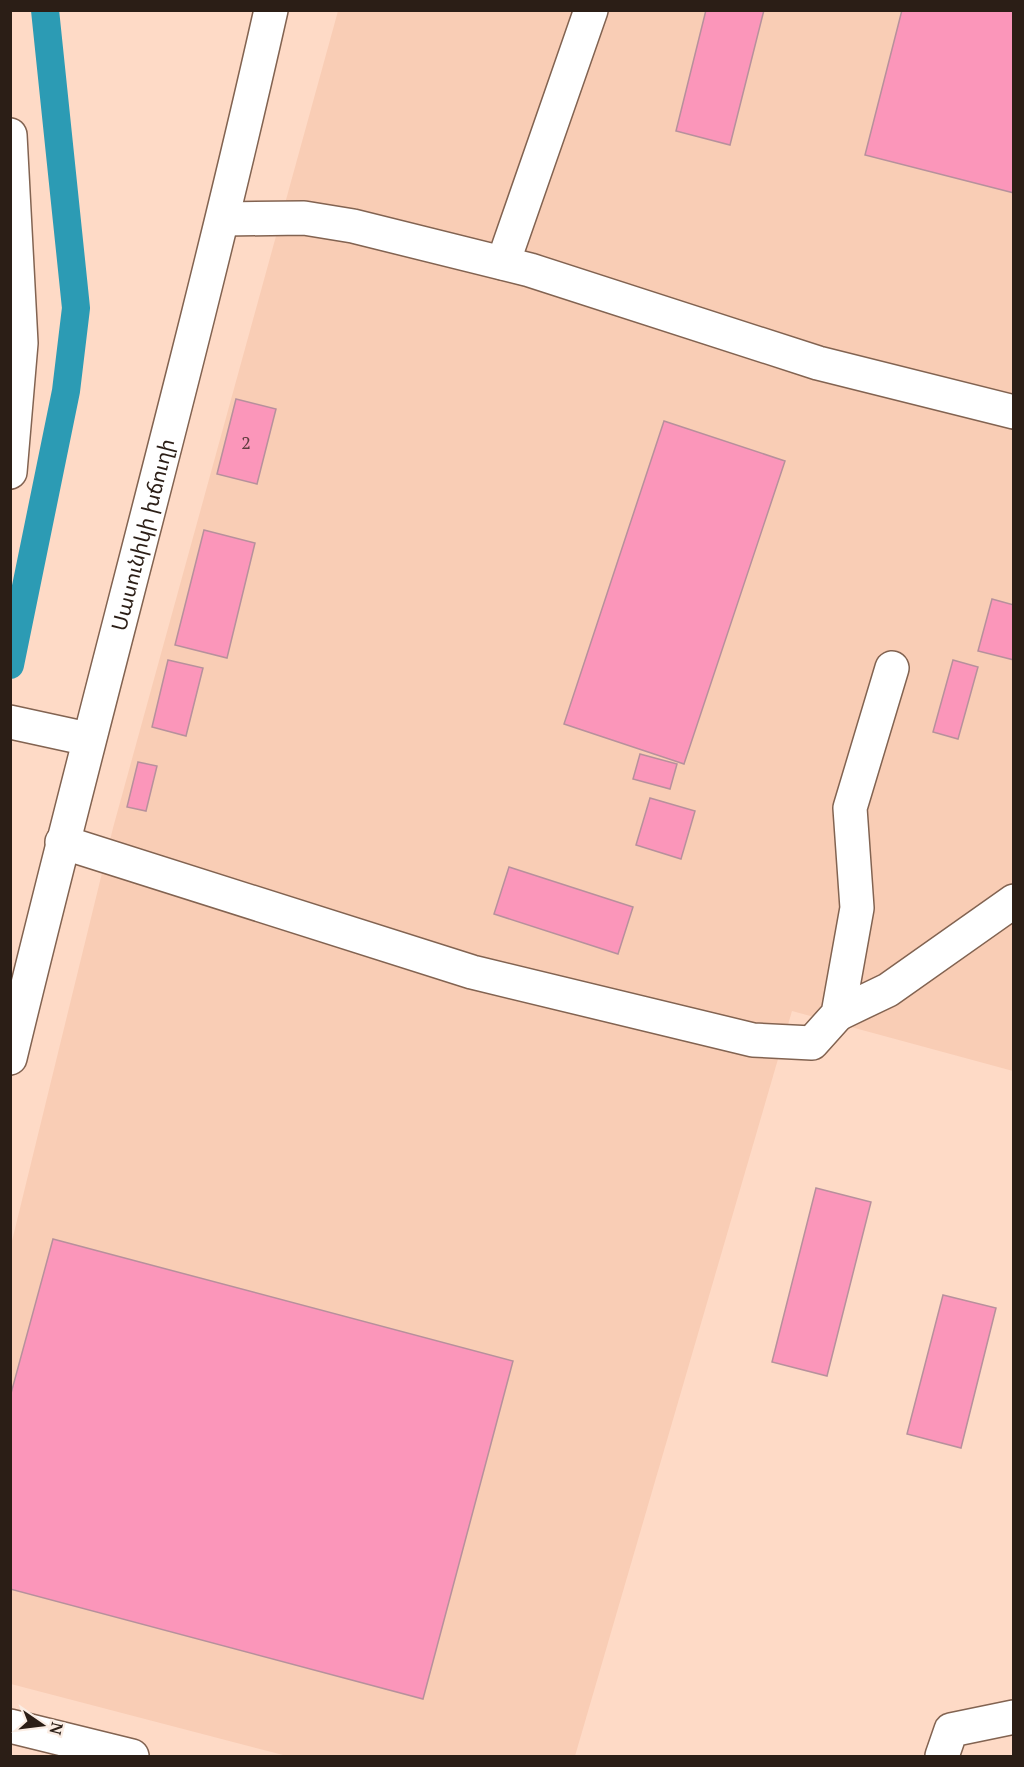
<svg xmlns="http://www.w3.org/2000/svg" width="1024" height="1767" font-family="'PT Serif','Noto Sans Armenian',serif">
  <rect width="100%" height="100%" fill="#fedac6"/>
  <!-- built -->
  <path fill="#f9cdb5" d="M338 11H1013V1071L792 1011 575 1756H287L11 1684V1245L113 828Z"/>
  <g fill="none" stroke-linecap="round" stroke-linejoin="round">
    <!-- canal -->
    <path stroke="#2c9bb4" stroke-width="28" d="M10 665 66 391 76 308 45 10"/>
  </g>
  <!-- building -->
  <path fill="#fb96ba" stroke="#b7909c" stroke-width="1.5" d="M706 10H764L730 145 676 131Z
    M902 10H1014V193L865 155Z
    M236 399 276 409 257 484 217 474Z
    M664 421 785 461 684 764 564 724Z
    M204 530 255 543 227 658 175 645Z
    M992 599 1014 605V660L978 651Z
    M168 660 203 668 186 736 152 727Z
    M953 660 978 667 958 739 933 732Z
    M640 754 677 764 670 789 633 779Z
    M138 762 157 766 146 811 127 807Z
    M650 798 695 811 681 859 636 845Z
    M509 867 633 907 618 954 494 914Z
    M816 1188 871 1202 827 1376 772 1362Z
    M53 1239 513 1361 423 1699 10 1589V1397Z
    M943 1295 996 1308 961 1448 907 1434Z"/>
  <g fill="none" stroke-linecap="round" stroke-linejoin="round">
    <!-- minor casing -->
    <g stroke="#826351" stroke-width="36">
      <g id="minor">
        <path d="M10 135 21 343 10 472"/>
        <path d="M224 219 304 218 353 226 530 270 818 363 1014 412"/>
        <path d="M503 263 591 10"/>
        <path d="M10 722 88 739"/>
        <path d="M62 842 472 972 753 1040 812 1043 838 1014 857 908 850 808 892 668"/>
        <path d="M838 1014 888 990 1014 901"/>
        <path id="s1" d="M10 1058C94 708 192 361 271 10"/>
        <path d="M10 1726 132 1756"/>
        <path d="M942 1756 951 1730 1014 1717"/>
      </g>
    </g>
    <!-- minor -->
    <use href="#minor" stroke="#fff" stroke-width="33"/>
  </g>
  <g text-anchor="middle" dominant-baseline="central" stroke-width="4.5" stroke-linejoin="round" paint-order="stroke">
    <!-- number labels -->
    <g font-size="18" fill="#5f3c3f">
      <text x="246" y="442">2</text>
    </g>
    <!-- street labels -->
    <g font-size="21" fill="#2b1e16" stroke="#fbede4">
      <text stroke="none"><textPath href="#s1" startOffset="540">Սասունիկի խճուղի</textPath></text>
    </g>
  </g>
  <!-- border -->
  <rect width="1024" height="1767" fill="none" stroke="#2b1e16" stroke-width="24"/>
  <!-- north arrow -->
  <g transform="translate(42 1725) rotate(104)" stroke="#fbede4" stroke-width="4.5" paint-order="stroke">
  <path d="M0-4.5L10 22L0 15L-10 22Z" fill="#2b1e16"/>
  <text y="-9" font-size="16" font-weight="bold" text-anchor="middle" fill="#2b1e16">N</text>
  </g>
</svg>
